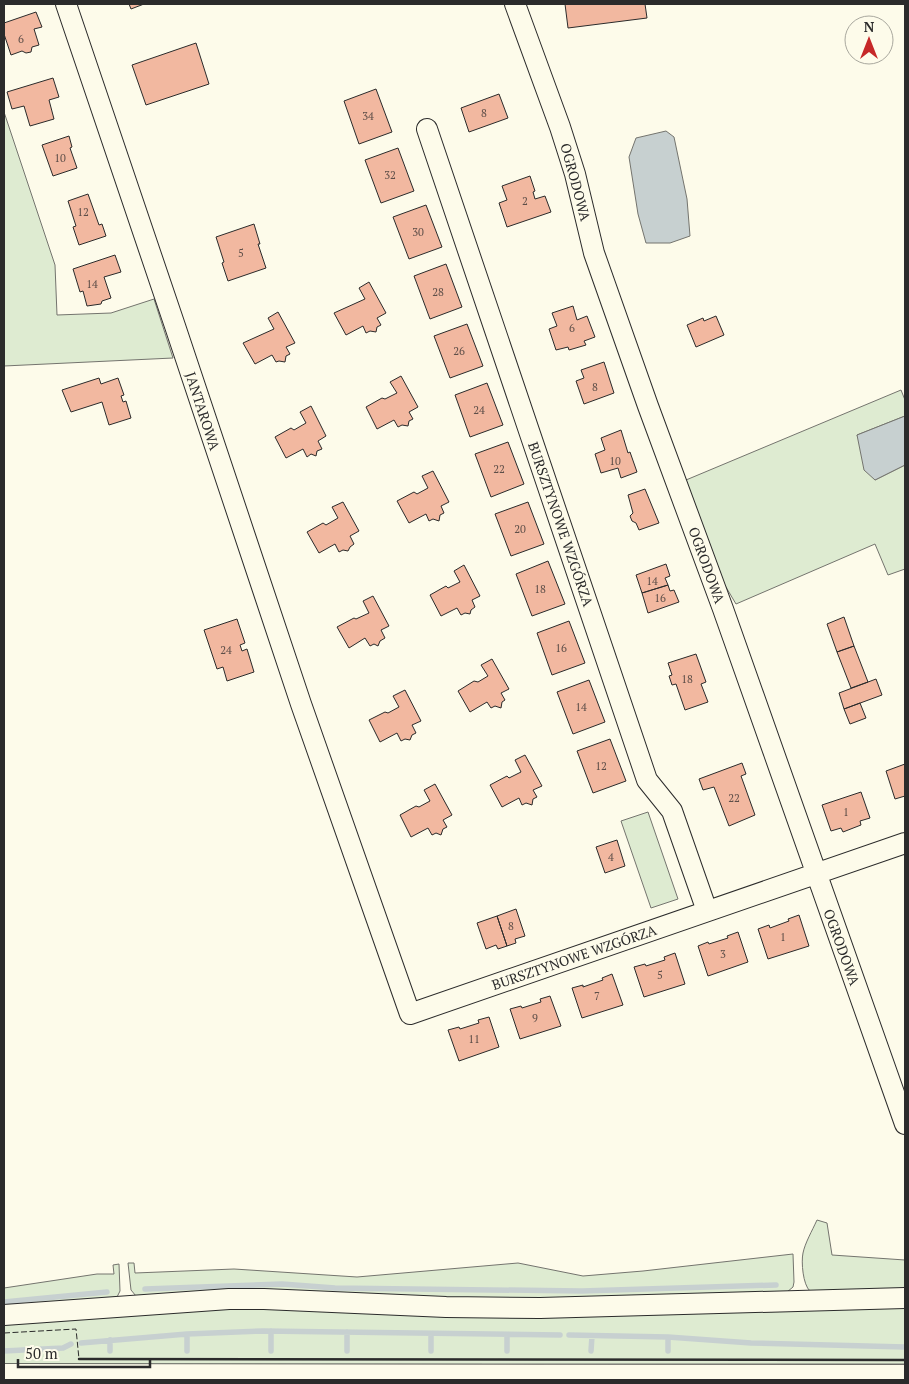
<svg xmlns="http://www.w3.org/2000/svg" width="909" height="1384" font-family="'PT Serif',serif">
  <rect width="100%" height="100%" fill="#fdfbea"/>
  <!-- green -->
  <path fill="#deebd1" stroke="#74746e" d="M4 112 55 265 57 315 111 313 154 299 173 358 4 366Z
    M901 390 905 400V416L857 435 875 480 905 465V569L888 575 875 544 736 604 720 577 686 480Z
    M648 812 678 899 651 908 621 821Z
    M817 1220 827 1223 832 1255 905 1260V1290L810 1291C803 1285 801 1262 803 1253 805 1243 812 1231 817 1220Z
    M793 1254 794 1282 793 1287 787 1292 582 1300 136 1296 131 1290 128 1263H134L135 1273 234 1269 357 1277 518 1263 583 1276 643 1271Z
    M119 1264 120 1291 117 1297 4 1308V1288L97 1274H114L113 1265Z
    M905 1305V1364H4V1323L182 1309Z"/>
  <!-- water -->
  <path fill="#c7d0d0" stroke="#74746e" d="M666 131 674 137 687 199 690 236 670 243H646L638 214 629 157 636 138Z
    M905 416V465L875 480 864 470 857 435Z"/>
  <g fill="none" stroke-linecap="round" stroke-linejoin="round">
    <!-- stream -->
    <path stroke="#c7d0d0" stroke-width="5.5" d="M145 1289 282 1284 335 1288 582 1291 776 1285
      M4 1302 107 1292
      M347 1332V1351
      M187 1334V1351
      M507 1335V1351
      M569 1335 668 1337 751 1343 905 1347
      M81 1343 187 1334 263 1331 560 1335
      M4 1351 63 1348 71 1344
      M110 1351V1340
      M271 1351V1331
      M431 1351V1334
      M591 1351 592 1336
      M668 1351V1337"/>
  </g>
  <!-- building -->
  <path fill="#f2b8a0" stroke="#2b2b2b" d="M129 4H144L131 9Z
    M565 4H645L647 18 568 28Z
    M36 12 42 27 34 29 39 45 32 47 31 52 26 53 22 51 11 55 4 34V23Z
    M196 43 209 84 146 105 132 65Z
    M53 78 59 97 49 100 54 119 30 126 24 106 12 109 7 92Z
    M376 89 392 132 359 144 344 101Z
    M499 94 508 118 469 132 461 108Z
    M69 136 72 147 70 148 77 168 53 176 42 145Z
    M398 148 414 191 381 203 365 160Z
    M530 176 535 191 533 192 535 199 545 196 551 212 507 227 499 203 507 200 502 186Z
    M88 194 99 225 102 224 106 236 79 245 73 227 76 226 68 201Z
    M426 205 442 247 409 259 393 217Z
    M254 224 260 244H258L266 268 228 281 222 263 224 262 216 237Z
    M115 255 121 272 104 277 111 298 102 301 101 304 87 306 83 291 80 292 73 269Z
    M446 264 462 307 430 319 414 276Z
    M369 282 386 313 377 318 381 325 377 327 376 332 370 331 366 333 363 326 346 335 334 313 365 299 359 288Z
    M573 306 577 320 587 316 595 337 584 341 586 345 569 350 568 347 556 350 549 329 557 326 552 313Z
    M278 312 295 343 286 347 290 354 286 356 285 362 279 361 276 362 272 355 255 364 243 343 274 329 268 318Z
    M716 316 724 335 696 347 687 325 703 318 704 321Z
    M467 324 483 366 450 378 434 336Z
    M604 362 614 393 584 404 576 381 584 378 581 370Z
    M401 376 418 407 409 412 413 419 409 421 408 426 402 425 398 427 394 420 377 429 366 407 382 398 385 399 397 393 390 382Z
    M99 378 101 384 118 378 124 395 121 396 123 402 126 401 131 418 109 425 102 402 71 412 62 390Z
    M487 383 503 425 470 437 455 395Z
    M311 406 326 436 318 441 322 449 317 451 316 456 311 454 307 457 303 449 286 458 275 437 291 428 294 430 306 423 300 412Z
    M621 430 628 453 630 452 637 472 621 478 618 468 601 473 595 454 605 450 601 438Z
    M508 442 524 484 491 497 475 454Z
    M433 471 449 502 441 506 444 513 440 515 439 521 433 519 429 521 426 514 409 523 397 501 414 492 417 494 428 488 422 476Z
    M645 489 659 523 639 530 636 523 632 521 630 516 633 513 628 495Z
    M343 502 359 531 350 536 354 544 350 547 348 551 343 550 339 552 335 544 319 553 307 532 323 523 326 525 338 518 332 507Z
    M528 502 544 544 511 556 495 514Z
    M548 561 565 604 532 616 516 574Z
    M666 564 670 576 665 578 668 585 642 593 636 575Z
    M464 565 480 596 472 600 475 607 471 610 470 614 465 613 461 615 457 608 441 616 430 595 446 586 448 588 460 582 454 571Z
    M668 585 670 591 674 590 679 602 648 613 642 593Z
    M373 596 389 626 381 630 385 638 380 641 378 646 374 644 370 646 365 638 349 648 337 627 354 618 356 619 369 613 363 601Z
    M844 617 854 646 837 652 827 624Z
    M237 619 245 643 240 645 242 651 247 649 254 672 227 681 223 667 217 669 204 630Z
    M569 621 585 663 552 675 537 633Z
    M854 646 868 682 851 688 837 652Z
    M696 654 706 682 701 684 708 702 685 710 676 684 672 685 669 676 672 675 668 663Z
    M492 659 509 689 501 693 505 700 502 702 501 708 495 706 491 708 487 702 470 712 458 691 474 681 478 682 488 676 481 665Z
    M876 679 882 695 844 709 839 693Z
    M589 680 605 722 573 734 557 692Z
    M405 690 421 721 412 725 416 733 412 735 410 740 405 739 401 741 397 733 380 742 369 720 385 712 388 713 399 707 393 696Z
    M860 703 866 718 850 724 844 709Z
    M610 739 626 781 593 793 577 751Z
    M525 755 542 786 533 790 537 797 533 799 532 805 526 803 522 805 519 798 502 807 490 785 507 776 509 778 521 772 515 760Z
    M742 763 746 774 741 776 755 815 729 826 714 787 703 790 699 779Z
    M905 764V796L895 799 886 771Z
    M435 784 452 815 443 820 447 827 443 829 441 835 436 833 432 835 428 828 411 837 400 815 416 806 419 807 430 801 424 790Z
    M861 792 870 818 860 821 861 825 843 832 841 828 831 831 822 805Z
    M617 840 625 866 605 873 596 847Z
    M516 909 525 936 515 939 516 943 507 946 497 916Z
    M799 915 809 946 768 959 758 929 769 925 770 928 789 921 788 919Z
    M497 916 507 946 498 949 496 945 486 949 477 923Z
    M738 932 748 962 708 976 698 946 708 942 709 944 728 938 727 936Z
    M675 953 685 984 644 997 634 967 645 964 646 966 665 960 664 957Z
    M612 974 623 1005 582 1018 572 988 583 985V987L603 980 602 978Z
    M550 996 561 1026 520 1039 510 1009 521 1006 522 1008 541 1002 540 999Z
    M489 1017 499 1047 459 1061 448 1030 459 1027 460 1029 479 1023 478 1020Z"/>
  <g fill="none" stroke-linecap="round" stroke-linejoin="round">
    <!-- minor casing -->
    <g stroke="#2b2b2b" stroke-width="22">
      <path id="minor" d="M66 4 175 326 301 704 410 1014 905 843
        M515 4 560 127 575 174 594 253 648 406 723 609 905 1124
        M427 129 647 780 672 811 707 911
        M4 1315 229 1299H264L446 1307 540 1308 905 1298"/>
    </g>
    <!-- highway casing -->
    <g stroke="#2b2b2b" stroke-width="29">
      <path id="highway" d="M4 1378 905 1379"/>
    </g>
    <!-- minor -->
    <use href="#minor" stroke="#fdfbea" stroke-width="20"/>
    <!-- highway -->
    <use href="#highway" stroke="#fdfbea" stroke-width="28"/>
    <!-- fence -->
    <path stroke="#2b2b2b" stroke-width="1" stroke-dasharray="6 2.5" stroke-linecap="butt" d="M4 1333 76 1329 79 1359"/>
    <!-- wall -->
    <path stroke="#2b2b2b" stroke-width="2.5" d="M79 1359 905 1360"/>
  </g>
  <g text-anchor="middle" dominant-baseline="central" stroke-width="4" stroke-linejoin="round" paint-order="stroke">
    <!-- number labels -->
    <g font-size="11" fill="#5d4e48">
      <text x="21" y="39">6</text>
      <text x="484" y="113">8</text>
      <text x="368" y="116">34</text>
      <text x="60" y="158">10</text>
      <text x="390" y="175">32</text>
      <text x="525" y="201">2</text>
      <text x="83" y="212">12</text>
      <text x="418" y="232">30</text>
      <text x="241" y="253">5</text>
      <text x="92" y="284">14</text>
      <text x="438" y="292">28</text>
      <text x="572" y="328">6</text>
      <text x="459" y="351">26</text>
      <text x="595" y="387">8</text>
      <text x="479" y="410">24</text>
      <text x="615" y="461">10</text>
      <text x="499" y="469">22</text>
      <text x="520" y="529">20</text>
      <text x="652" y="581">14</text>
      <text x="540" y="589">18</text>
      <text x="660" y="598">16</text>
      <text x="561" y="648">16</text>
      <text x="226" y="650">24</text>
      <text x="687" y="679">18</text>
      <text x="581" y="707">14</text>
      <text x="601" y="766">12</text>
      <text x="734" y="798">22</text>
      <text x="846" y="812">1</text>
      <text x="611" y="857">4</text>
      <text x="511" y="926">8</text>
      <text x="783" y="937">1</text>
      <text x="723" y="954">3</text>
      <text x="660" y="975">5</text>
      <text x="597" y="996">7</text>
      <text x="535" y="1018">9</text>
      <text x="474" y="1039">11</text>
    </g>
    <!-- street labels -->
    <g font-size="14" fill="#2b2b2b" stroke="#fdfbea">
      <text transform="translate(576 182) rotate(75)">OGRODOWA</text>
      <text transform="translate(203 411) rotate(72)">JANTAROWA</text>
      <text transform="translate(561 524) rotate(71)">BURSZTYNOWE WZGÓRZA</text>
      <text transform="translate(707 565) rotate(70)">OGRODOWA</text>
      <text transform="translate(842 947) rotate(70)">OGRODOWA</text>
      <text transform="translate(574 957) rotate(-19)">BURSZTYNOWE WZGÓRZA</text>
    </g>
  </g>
  <!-- border -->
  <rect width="909" height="1384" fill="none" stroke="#2b2b2b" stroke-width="10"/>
  <!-- north arrow -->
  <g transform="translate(869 40)"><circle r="24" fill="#fdfbea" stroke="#a9a89e"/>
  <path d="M0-4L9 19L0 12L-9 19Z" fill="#c62828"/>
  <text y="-8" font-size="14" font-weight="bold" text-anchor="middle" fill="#2b2b2b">N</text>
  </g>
  <!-- scale -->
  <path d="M18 1359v8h132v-8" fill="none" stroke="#2b2b2b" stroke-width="2.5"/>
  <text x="25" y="1359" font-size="15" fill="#2b2b2b" stroke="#fdfbea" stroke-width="4" paint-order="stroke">50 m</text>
</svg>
